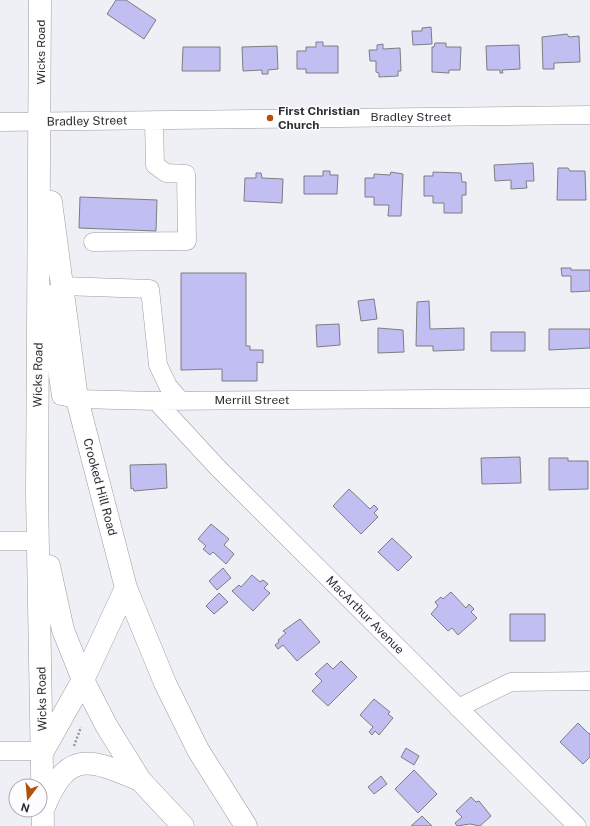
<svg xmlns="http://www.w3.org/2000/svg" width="590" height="826" font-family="'Public Sans',sans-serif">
  <rect width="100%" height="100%" fill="#efeff6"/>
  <!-- building -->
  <path fill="#c1bff2" stroke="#7d7d83" d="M116 0H126L156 20 144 39 107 14Z
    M431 27 432 44 413 45 412 31H422V28Z
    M567 34 569 37 579 36 580 62 554 63V69H543L542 37Z
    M316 42H323V46H338V73H306V69H297V51H306V47H316Z
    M435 43H446V47H461L460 70H449V73L432 72V47H434Z
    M383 44V49L400 48 401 71H398V76L379 77V73L376 72V61H370L369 50H377V45Z
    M519 45 520 69 502 70 503 73H500V70H487L486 46Z
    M277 46 278 69 268 70V74H262V70L243 71 242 47Z
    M183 47H220V71H182Z
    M533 163 534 181H526L527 188 511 189V180L495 181 494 165Z
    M558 168H568L570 171H585L586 200H557Z
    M323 171H330V175H338L337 194H304V176H323Z
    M391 172 403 174 401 216H388L389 205H374V197H365V178H374V174L390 175Z
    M433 172 461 173 462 182H466V195H462V213H444V203H433V196H424V176H433Z
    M256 173H261L262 178 283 179 282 203 244 201 245 178H256Z
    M80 197 157 200 156 231 79 228Z
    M561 268H571V270H590V291L571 292V276H562Z
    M181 273H246V346H250V350H263V363L257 362V381H222V369L181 370Z
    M374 299 377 319 361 321 358 301Z
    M429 301 430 329 464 328V350L433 351V346H416L417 302Z
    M339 324 340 345 317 347 316 325Z
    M378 328 403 330 404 352 378 353Z
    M549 329H590V348L549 350Z
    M491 332H525V351H491Z
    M520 457 521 483 482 484 481 458Z
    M549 458H568V461H588V489L549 490Z
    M166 464 167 488 134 491 133 488 131 489 130 465Z
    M349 489 370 509 374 505 378 509 374 513 378 517 361 534 333 506Z
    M211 524 229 539 224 545 234 554 226 564 213 552 210 555 203 549 206 546 198 539Z
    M392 538 412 557 398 571 378 552Z
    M223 568 231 578 217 590 209 581Z
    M252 575 260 582 263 580 268 584 264 588 270 593 253 611 232 591 239 585 241 587Z
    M451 592 466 608 469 604 474 609 471 612 477 618 458 635 452 628 448 631 431 614 438 606 435 602 441 597 443 599Z
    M219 593 228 602 214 614 206 606Z
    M510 614H545V641H510Z
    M300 619 320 642 297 661 283 645 278 649 275 645 279 642 278 640 286 633 283 631Z
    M341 661 357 677 328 706 312 691 322 681 315 674 327 663 333 669Z
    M374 699 390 712 388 714 393 718 379 735 375 731 372 735 369 732 373 727 360 715Z
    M578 723 589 734 590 733V757L583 764 560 742Z
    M406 748 419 756 414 765 401 757Z
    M414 770 437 794 418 813 395 789Z
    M381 776 387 784 374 794 368 787Z
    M471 797 476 802 479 801 491 816 480 826 470 824 457 826 455 823 462 817 456 811Z
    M422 816 432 826H411Z"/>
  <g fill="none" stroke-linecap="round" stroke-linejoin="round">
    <!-- minor casing -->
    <g stroke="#9c9ca1" stroke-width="19">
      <path id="minor" d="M0 122 590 115
        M93 242 187 241 186 174 166 173 155 165 154 120
        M62 286 150 289 158 365 168 386 180 400
        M46 293 61 396 77 399 156 401 590 398
        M156 401 218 468 577 826
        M0 541H38
        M458 708 511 682 590 681
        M0 751H43"/>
    </g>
    <!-- major casing -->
    <g stroke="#9c9ca1" stroke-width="23">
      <path id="major" d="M40 0 37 495 43 826
        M51 202 77 399 126 588 165 683 198 750 246 826
        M49 566 63 630 83 680 106 725 140 780 183 826
        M43 751 83 680 126 588
        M44 807C68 749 90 759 140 780"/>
    </g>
    <!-- path -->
    <path stroke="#98989c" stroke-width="2.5" stroke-dasharray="2 2" stroke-linecap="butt" d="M74 746 81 727"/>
    <!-- minor -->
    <use href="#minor" stroke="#fff" stroke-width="18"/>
    <!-- major -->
    <use href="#major" stroke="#fff" stroke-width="22"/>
  </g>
  <!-- markers -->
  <circle fill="#b1510c" stroke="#fdfdff" stroke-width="1.5" cx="270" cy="118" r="4"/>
  <g text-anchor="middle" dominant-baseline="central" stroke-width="3" stroke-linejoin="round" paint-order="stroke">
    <!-- street labels -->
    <g font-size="12" fill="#2f2f31" stroke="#fdfdff">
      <text transform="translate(41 52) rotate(-90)">Wicks Road</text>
      <text x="411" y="117">Bradley Street</text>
      <text transform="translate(87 121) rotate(-1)">Bradley Street</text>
      <text transform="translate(38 375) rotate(-89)">Wicks Road</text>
      <text x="252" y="400">Merrill Street</text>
      <text transform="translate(100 487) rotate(75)">Crooked Hill Road</text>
      <text transform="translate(365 615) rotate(45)">MacArthur Avenue</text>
      <text transform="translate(42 699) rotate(-91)">Wicks Road</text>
    </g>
    <!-- poi labels -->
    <g font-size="12" font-weight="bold" fill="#2f2f31" stroke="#fdfdff" text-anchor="start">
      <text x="278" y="111">First Christian<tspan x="278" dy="14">Church</tspan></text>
    </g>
  </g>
  <!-- north arrow -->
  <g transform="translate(28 798) rotate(196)"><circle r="19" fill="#fdfdff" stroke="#ababad"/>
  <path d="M0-3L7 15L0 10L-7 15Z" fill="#b1510c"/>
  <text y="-6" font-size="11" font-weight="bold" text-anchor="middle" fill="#2f2f31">N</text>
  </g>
</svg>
